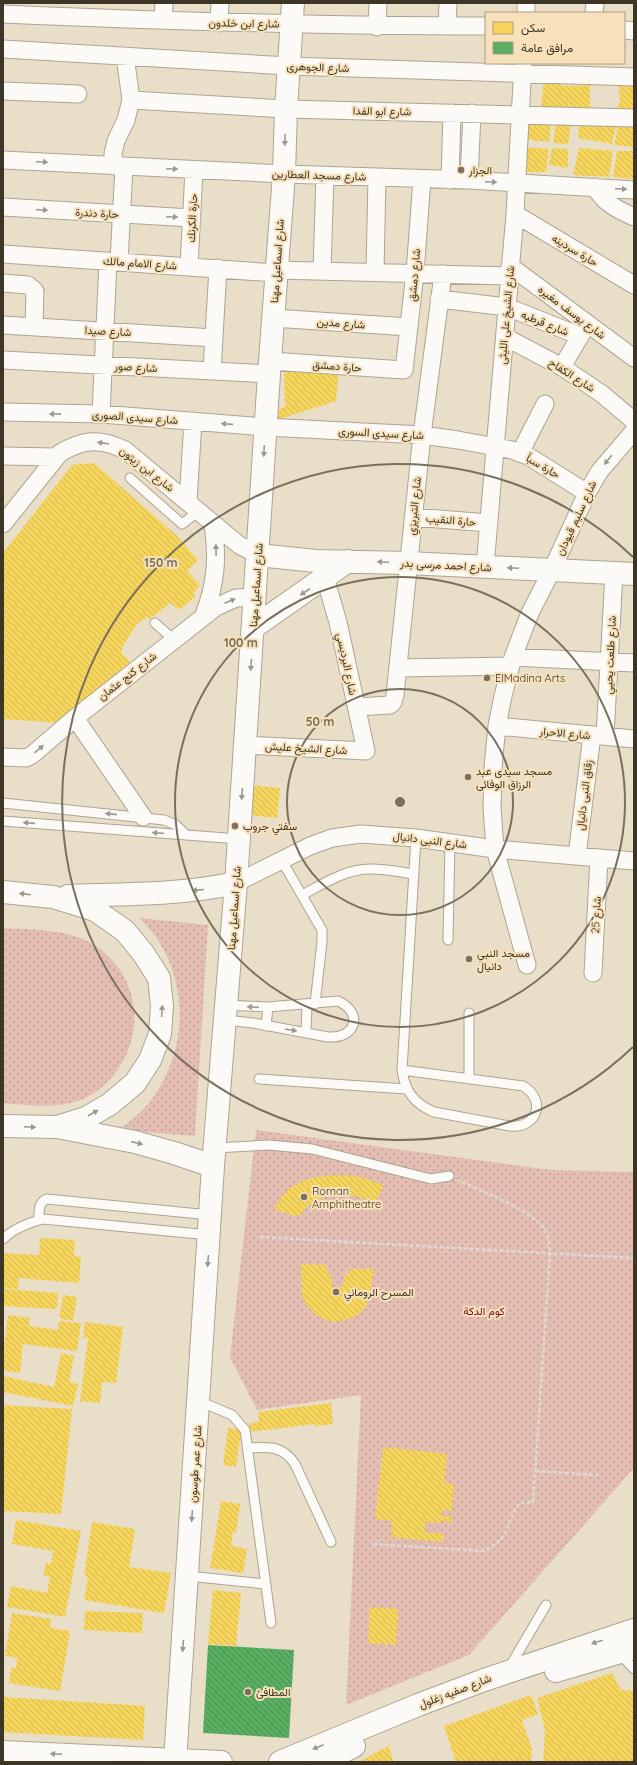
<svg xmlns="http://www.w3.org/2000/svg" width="637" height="1765" font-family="Quicksand,Vazirmatn,sans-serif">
  <defs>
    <pattern id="park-dots" width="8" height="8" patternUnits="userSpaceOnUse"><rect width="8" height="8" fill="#e5beb3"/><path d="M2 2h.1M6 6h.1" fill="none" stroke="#bb9b91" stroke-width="1.8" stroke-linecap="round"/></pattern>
    <pattern id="homes-back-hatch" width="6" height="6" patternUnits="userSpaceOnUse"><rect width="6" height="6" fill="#f6d55c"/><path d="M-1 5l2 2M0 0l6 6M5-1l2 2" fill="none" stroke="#d4b750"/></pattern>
    <pattern id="public-back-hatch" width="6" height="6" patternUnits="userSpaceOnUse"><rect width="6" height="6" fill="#5aae61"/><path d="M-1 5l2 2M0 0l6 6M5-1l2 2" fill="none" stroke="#4c8e50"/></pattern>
  </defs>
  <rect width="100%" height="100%" fill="#e9dec8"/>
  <!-- park -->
  <path fill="url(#park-dots)" d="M140 918 208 925 195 1136 119 1130C133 1119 147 1108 156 1093 186 1048 188 988 159 942 154 933 146 926 140 918Z
    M3 928C32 930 69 928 94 945 141 975 147 1036 112 1077 104 1087 91 1097 78 1101 53 1109 29 1105 3 1103Z
    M256 1130 551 1170 634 1172V1468L469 1655 346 1705 361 1395 257 1410 230 1357Z"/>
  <!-- homes -->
  <path fill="url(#homes-back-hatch)" d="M544 80 566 86 590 85V112H571L568 98 570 116 541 109Z
    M618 82H634V116L615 112 620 102Z
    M524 120 551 121 549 142 522 139Z
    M556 121 571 124 568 144 553 143Z
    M579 123 616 125 612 144 578 138Z
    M619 123 634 124V147L614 145Z
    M522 147 549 149 546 172H520Z
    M552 148 568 149V168L549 165Z
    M579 148 613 151 609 177 573 175Z
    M617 151H634V179L613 177Z
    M288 368 339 370 336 401 277 420 278 411 285 406 284 374Z
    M94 463 178 537 198 560 187 571 200 585 193 593 196 596 179 610 170 603 150 619 147 617 137 624 124 644 121 652 130 662 62 723 3 719V553L72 465Z
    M248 785 280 788 277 818 245 815Z
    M342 1175 361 1177 384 1185 375 1203 356 1196 342 1194 327 1196 317 1200 305 1208 298 1217 274 1209 281 1197 290 1188 305 1180 322 1176Z
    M40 1238 75 1240 74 1256 81 1257 79 1283 19 1278 18 1289 3 1288V1253L39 1255Z
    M301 1264 327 1265V1273L331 1274 332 1286 337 1289 343 1285 345 1273 350 1274V1269H374L369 1300 364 1309 356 1316 346 1320 336 1322 324 1320 315 1314 307 1306 302 1296Z
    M4 1289 58 1293 57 1309 3 1306Z
    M63 1295 77 1297 73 1321 59 1318Z
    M8 1315 30 1318 29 1326 58 1330 59 1321 81 1323 77 1351 23 1344 20 1373 3 1370V1354Z
    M85 1322 123 1327 116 1383 102 1382 100 1403 80 1401 88 1338H83Z
    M61 1353 74 1356 69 1382 78 1384 73 1406 3 1392V1376L54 1387Z
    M331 1403 333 1424 315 1426V1424L250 1432 249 1423 259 1422 258 1412Z
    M3 1405 72 1409 61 1514 3 1511Z
    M228 1428 241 1430 236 1467 223 1465Z
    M383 1447 447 1454 444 1483 454 1484 452 1511 442 1510 441 1516 453 1517 452 1522 441 1521V1523L426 1522 425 1532 444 1534 443 1542 391 1537 392 1521 375 1519Z
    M221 1501 240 1504 236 1532H233L231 1546 247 1549 243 1573 210 1568Z
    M16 1520 81 1531 65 1617 7 1607 11 1586 47 1593 50 1577 43 1575 46 1563 51 1564 53 1551 12 1544Z
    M92 1522 135 1529 129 1567 171 1573 164 1613 84 1600 88 1577 84 1576Z
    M213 1590 241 1593 236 1646 208 1644Z
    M370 1607 398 1609 396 1645 368 1643Z
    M85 1611 143 1613 142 1633 84 1630Z
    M12 1613 51 1619 50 1628 70 1631 60 1691 9 1683 11 1668H16L17 1658 5 1656Z
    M612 1673 621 1690 634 1691V1762H543L545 1730 537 1698Z
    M531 1695 538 1714 522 1720 532 1749 531 1762H456L444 1726Z
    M3 1697 145 1706 143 1740 3 1732Z
    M389 1746 393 1762H358Z"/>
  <!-- public -->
  <path fill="url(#public-back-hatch)" d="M208 1645 294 1650 289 1738 203 1733Z"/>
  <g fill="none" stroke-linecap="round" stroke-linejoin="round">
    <!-- lane casing -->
    <g stroke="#aca493" stroke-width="11">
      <path id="lane" d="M130 478 182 524 199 511
        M155 623 173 639
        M3 803 164 820 176 825 186 835
        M3 821 239 839
        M282 861 322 930V942L315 1004
        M302 895C323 884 344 870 368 869 383 868 399 872 414 874
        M448 940 450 842
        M469 1013V1079
        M225 1020 253 1023 328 1037C356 1039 364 1013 338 1001L268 1007 226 1005
        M266 1026 268 1007
        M306 1033 307 1005
        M402 1070 523 1086C547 1100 537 1129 510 1126L434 1112C415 1104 405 1092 402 1070L416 838
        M259 1079 406 1089
        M215 1148 269 1145 312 1149 431 1179 449 1176
        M39 1220C39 1212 38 1202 47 1199L210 1215
        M3 1239C14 1228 28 1223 43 1219L209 1235
        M199 1401 232 1415 245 1430 271 1623
        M248 1448C269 1447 282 1445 295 1464L331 1542
        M188 1576 265 1584
        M619 1653 634 1669
        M509 1668 546 1605"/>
    </g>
    <!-- street casing -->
    <g stroke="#aca493" stroke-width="19">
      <path id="street" d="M526 13V3
        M594 13 595 3
        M3 14C164 21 325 26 486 26
        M163 20 164 3
        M219 23 220 3
        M447 26 448 3
        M377 27 378 3
        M624 30 634 31
        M3 49 289 66 634 77
        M3 91 78 94
        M131 100 286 109 634 118
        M3 160 284 174 469 180 634 190
        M114 166 113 153 116 141 126 120 131 100 125 56
        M450 180 452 113
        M469 180 472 113
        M595 187C604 203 618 210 634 217
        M3 207 192 218
        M515 214 634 285
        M3 254 276 273
        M119 262 124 166
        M510 266 634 358
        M189 267 194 170
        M276 270 509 276
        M322 271 325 176
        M375 272 377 178
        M3 283 28 285 35 291 34 327
        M439 299 507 307 580 336
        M273 318 409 327
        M3 325 214 338
        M505 337 562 367 602 394 634 421
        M3 360 269 374
        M270 361 404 370 415 273 422 179
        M562 367 585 328
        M212 371 218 268
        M3 412 101 414 266 427 422 435 458 440 512 450 528 456 587 493
        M101 414 108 261
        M520 453 545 404
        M3 456 56 457
        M188 502 193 421
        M413 517 489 523
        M3 524 60 453C84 439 100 438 125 450L239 545 258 555
        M485 567 515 214 523 63
        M204 615C216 583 218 558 213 524
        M513 657 634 663
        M398 668 511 666
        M357 707 390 705 393 702 395 695 422 435 443 274
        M75 718 143 817
        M497 726 634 739
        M605 736 614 573
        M246 745 366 751 338 622 325 578
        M3 757 26 758 32 755 75 718 216 607 236 598 255 597
        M577 856 592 735
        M236 883 310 846 332 838 361 834 416 838 495 849 634 861
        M527 965 495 849 492 808 493 767 497 726 503 696 513 657 530 613 552 570 587 493 599 472 634 431
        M593 973 599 858"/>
    </g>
    <!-- secondary casing -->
    <g stroke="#aca493" stroke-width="24">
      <path id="secondary" d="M258 555 316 561 408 563 634 574
        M254 627 348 561
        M3 892 53 897 95 910 125 931 143 953 159 978 162 1006 160 1034 150 1060 135 1083 110 1104 86 1118 57 1127 3 1126
        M68 896C124 894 181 895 236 883
        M57 1127 135 1142 174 1153 213 1166
        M556 1671 634 1648
        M3 1752 221 1762
        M175 1762 213 1166 236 883 269 374 284 174 286 109 293 3
        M280 1762 418 1705 484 1680 634 1630
        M323 1762 354 1746"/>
    </g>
    <!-- path -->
    <path stroke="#dddad3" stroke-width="2.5" stroke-dasharray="4 2" stroke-linecap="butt" d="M260 1237 634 1258
      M535 1471 598 1475
      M373 1544 484 1551C514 1536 504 1522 520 1503L533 1502 550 1253C549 1247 549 1237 546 1232 536 1211 480 1191 458 1180"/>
    <!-- lane -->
    <use href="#lane" stroke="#fcfaf7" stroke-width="9"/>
    <!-- street -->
    <use href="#street" stroke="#fcfaf7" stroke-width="17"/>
    <!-- secondary -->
    <use href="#secondary" stroke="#fcfaf7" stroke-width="22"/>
  </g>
  <!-- one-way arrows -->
  <defs><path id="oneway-solid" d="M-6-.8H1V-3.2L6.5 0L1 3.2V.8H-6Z"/></defs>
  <g fill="#9c988e">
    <use href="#oneway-solid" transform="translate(285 140) rotate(92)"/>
    <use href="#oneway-solid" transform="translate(42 162) rotate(3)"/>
    <use href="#oneway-solid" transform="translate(172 169) rotate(3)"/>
    <use href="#oneway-solid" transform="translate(491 182) rotate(3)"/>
    <use href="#oneway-solid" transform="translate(621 189) rotate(3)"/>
    <use href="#oneway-solid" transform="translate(42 210) rotate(3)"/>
    <use href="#oneway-solid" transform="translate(172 217) rotate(3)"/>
    <use href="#oneway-solid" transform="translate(55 414) rotate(-179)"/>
    <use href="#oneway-solid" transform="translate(227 424) rotate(-176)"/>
    <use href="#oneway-solid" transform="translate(103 443) rotate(-171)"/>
    <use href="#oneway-solid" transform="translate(264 451) rotate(93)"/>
    <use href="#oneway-solid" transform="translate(608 460) rotate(129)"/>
    <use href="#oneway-solid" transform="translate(216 550) rotate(-91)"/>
    <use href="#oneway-solid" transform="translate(383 562) rotate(-178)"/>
    <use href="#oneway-solid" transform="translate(513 568) rotate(-177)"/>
    <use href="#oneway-solid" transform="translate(305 592) rotate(147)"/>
    <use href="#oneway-solid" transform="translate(230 601) rotate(-23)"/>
    <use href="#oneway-solid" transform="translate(251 665) rotate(94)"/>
    <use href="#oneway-solid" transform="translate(39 749) rotate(-41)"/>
    <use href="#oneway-solid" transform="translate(242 794) rotate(94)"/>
    <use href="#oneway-solid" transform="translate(111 814) rotate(-174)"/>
    <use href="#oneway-solid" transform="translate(29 823) rotate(-176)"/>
    <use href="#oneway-solid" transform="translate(158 833) rotate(-176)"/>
    <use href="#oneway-solid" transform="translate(198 890) rotate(175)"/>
    <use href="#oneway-solid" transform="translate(25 894) rotate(-173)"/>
    <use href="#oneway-solid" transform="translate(253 1007) rotate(-177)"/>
    <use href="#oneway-solid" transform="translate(162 1011) rotate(-86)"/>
    <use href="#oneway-solid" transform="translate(291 1030) rotate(10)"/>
    <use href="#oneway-solid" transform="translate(93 1113) rotate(-30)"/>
    <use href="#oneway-solid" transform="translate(30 1127) rotate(2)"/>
    <use href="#oneway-solid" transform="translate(137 1143) rotate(13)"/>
    <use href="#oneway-solid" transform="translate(208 1261) rotate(94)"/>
    <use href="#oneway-solid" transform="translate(192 1516) rotate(94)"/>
    <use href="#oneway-solid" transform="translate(597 1642) rotate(162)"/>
    <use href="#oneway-solid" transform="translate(183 1646) rotate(94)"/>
    <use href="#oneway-solid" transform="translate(318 1747) rotate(157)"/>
    <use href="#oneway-solid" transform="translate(56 1754) rotate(-177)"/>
  </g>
  <!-- distance rings -->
  <g fill="none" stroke="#79705f" stroke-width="2">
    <circle cx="400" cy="802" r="113"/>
    <circle cx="400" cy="802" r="225"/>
    <path d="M633 1047A338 338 0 1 1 633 557"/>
  </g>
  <!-- markers -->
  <g fill="#79705f" stroke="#f7e1bb" stroke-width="1.5">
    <circle cx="461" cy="170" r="4"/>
    <circle cx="487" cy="678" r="4"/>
    <circle cx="468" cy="777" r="4"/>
    <circle cx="235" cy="826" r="4"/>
    <circle cx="469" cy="959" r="4"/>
    <circle cx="304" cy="1197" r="4"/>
    <circle cx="336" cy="1292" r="4"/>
    <circle cx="248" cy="1692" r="4"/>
  </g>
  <g text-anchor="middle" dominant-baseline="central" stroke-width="4" stroke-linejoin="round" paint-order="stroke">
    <!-- street labels -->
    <g font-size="11" fill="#3d3526" stroke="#f7e1bb">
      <text transform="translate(244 23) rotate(1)">شارع ابن خلدون</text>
      <text transform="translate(318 67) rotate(2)">شارع الجوهرى</text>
      <text transform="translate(382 111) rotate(1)">شارع ابو الفدا</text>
      <text transform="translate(319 175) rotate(2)">شارع مسجد العطارين</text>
      <text transform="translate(97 213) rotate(3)">حارة دندرة</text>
      <text transform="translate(192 218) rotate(-87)">حارة الكرنك</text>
      <text transform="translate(575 250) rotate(31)">حارة سردينه</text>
      <text transform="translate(277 261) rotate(-86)">شارع اسماعيل مهنا</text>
      <text transform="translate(140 263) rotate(4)">شارع الامام مالك</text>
      <text transform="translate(414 275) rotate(-85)">شارع دمشق</text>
      <text transform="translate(572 312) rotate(37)">شارع يوسف مغيره</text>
      <text transform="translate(506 315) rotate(-85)">شارع الشيخ على الليثى</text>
      <text transform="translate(341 323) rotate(4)">شارع مدين</text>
      <text transform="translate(545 323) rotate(22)">شارع قرطبه</text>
      <text transform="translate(108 331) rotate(3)">شارع صيدا</text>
      <text transform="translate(337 366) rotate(4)">حارة دمشق</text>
      <text transform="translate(136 367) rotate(3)">شارع صور</text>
      <text transform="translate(572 375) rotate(33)">شارع الكفاح</text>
      <text transform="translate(135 417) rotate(4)">شارع سيدى الصورى</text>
      <text transform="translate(381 433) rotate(3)">شارع سيدى السورى</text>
      <text transform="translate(543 466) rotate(30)">حارة سبأ</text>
      <text transform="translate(147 469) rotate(38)">شارع ابن زيتون</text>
      <text transform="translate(414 506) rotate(-84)">شارع التبريزي</text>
      <text transform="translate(576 518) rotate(-65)">شارع سليم قيودان</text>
      <text transform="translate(451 520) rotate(5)">حارة النقيب</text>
      <text transform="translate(446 565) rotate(3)">شارع احمد مرسى بدر</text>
      <text transform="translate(256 585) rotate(-86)">شارع اسماعيل مهنا</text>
      <text transform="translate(610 655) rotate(-87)">شارع طلعت يحيي</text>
      <text transform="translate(347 664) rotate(78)">شارع البرديسي</text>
      <text transform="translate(127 676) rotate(-38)">شارع كنج عثمان</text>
      <text transform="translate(565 733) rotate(5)">شارع الاحرار</text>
      <text transform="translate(306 748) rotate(3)">شارع الشيخ عليش</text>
      <text transform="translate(584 795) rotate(-83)">زقاق النبى دانيال</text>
      <text transform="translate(430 840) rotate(7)">شارع النبى دانيال</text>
      <text transform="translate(234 908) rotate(-86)">شارع اسماعيل مهنا</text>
      <text transform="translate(596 915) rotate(-87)">شارع 25</text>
      <text transform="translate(195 1464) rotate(-86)">شارع عمر طوسون</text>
      <text transform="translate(455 1691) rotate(-21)">شارع صفيه زغلول</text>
    </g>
    <!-- poi labels -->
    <g font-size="11" fill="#3d3526" stroke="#f7e1bb" text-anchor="start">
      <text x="469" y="170">الجزار</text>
      <text x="495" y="678">ElMadina Arts</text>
      <text x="476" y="771">مسجد سيدى عبد<tspan x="476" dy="13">الرزاق الوفائى</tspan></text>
      <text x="243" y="826">سفتي جروب</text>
      <text x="477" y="953">مسجد النبي<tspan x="477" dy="13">دانيال</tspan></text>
      <text x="312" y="1191">Roman<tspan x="312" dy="13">Amphitheatre</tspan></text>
      <text x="344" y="1292">المسرح الروماني</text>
      <text x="256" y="1692">المطافئ</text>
    </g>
    <!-- park labels -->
    <g font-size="11" fill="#770a1b" stroke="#f7e1bb">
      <text x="484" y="1311">كوم الدكة</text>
    </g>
  </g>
  <circle cx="400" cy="802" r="6" fill="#79705f" stroke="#f7e1bb" stroke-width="2"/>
  <g font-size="12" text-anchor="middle" font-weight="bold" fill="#79705f" stroke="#f7e1bb" stroke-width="4" stroke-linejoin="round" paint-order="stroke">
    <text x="161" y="567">150 m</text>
    <text x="241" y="647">100 m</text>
    <text x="320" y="726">50 m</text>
  </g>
  <!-- border -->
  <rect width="637" height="1765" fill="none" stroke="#3d3526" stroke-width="8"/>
  <!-- legend -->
  <rect x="485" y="12" width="140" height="52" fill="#f7e1bb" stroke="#ad9c7f"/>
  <rect x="493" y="22" width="20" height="12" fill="#f6d55c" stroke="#ad9c7f"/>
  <text x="521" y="32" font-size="12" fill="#3d3526">سكن</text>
  <rect x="493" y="42" width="20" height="12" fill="#5aae61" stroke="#ad9c7f"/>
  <text x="521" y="52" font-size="12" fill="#3d3526">مرافق عامة</text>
</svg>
